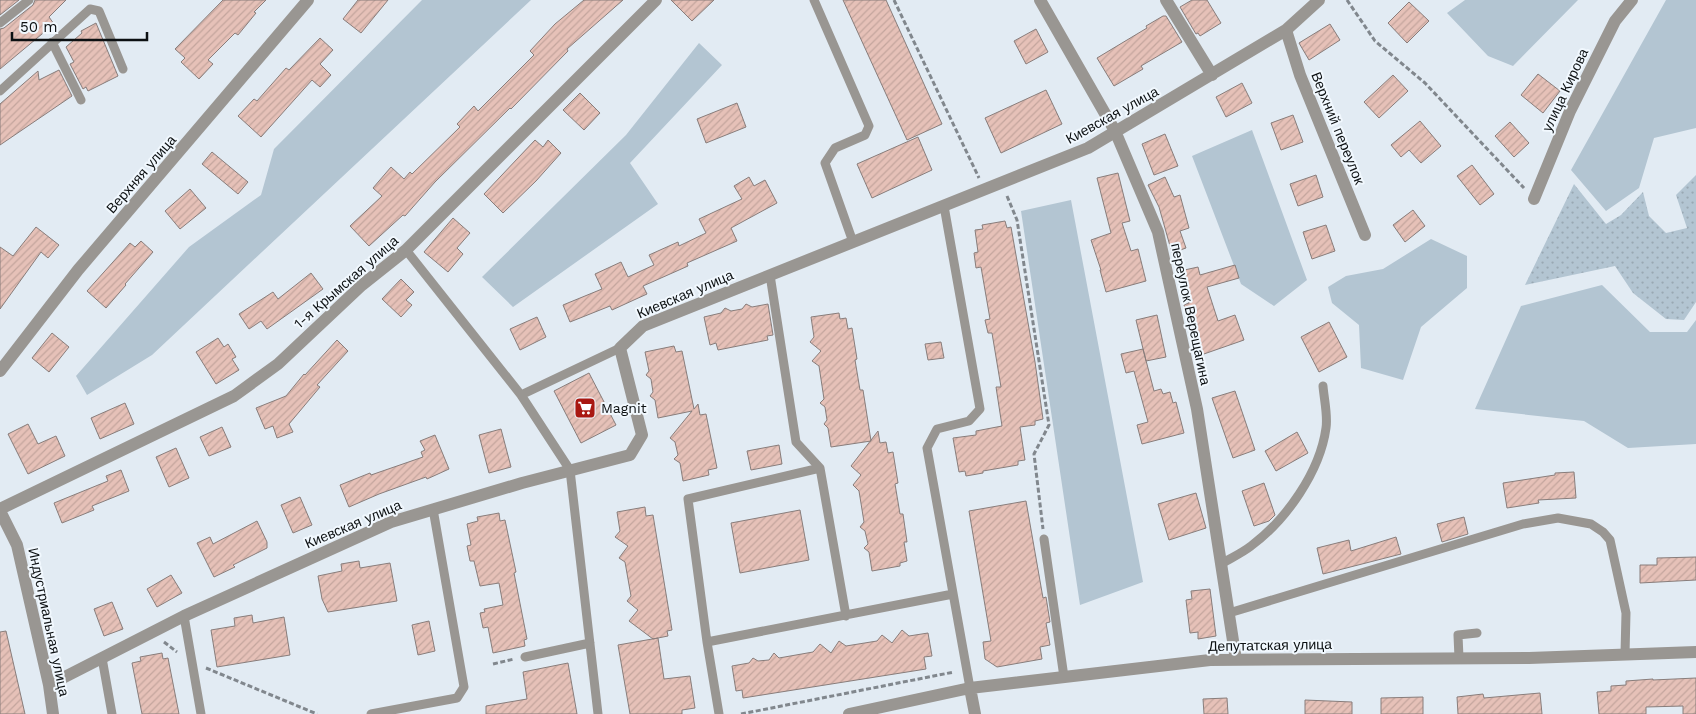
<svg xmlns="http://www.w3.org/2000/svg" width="1696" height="714" font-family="'Work Sans',sans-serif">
  <defs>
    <pattern id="grass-dots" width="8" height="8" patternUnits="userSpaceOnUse" patternTransform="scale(1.25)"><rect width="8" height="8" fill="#b3c5d2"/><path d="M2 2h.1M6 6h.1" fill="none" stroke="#99a8b3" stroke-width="1.8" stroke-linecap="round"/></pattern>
    <pattern id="building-hatch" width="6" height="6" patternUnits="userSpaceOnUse" patternTransform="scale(1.25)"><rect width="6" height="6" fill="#e6c1b8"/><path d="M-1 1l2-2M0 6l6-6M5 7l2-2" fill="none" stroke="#c4a59d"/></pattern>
  </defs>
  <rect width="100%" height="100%" fill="#e2ebf3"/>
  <!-- grass -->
  <path fill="url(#grass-dots)" d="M1696 175V302L1684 320 1666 319 1633 293 1615 266 1525 285 1574 184 1606 224 1621 215 1643 192 1649 216 1666 233 1687 228 1676 195Z"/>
  <!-- garden -->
  <path fill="#b3c5d2" d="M422 0H531L152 355 87 395 76 376 189 247 261 195 274 149Z
    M1465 0H1578L1513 66 1488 56 1447 13Z
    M1666 0H1696V128L1654 138 1639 188 1606 211 1571 170Z
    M699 43 722 65 630 163 658 204 513 307 482 277 626 135Z
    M1252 130 1307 280 1274 306 1241 284 1192 156Z
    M1071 200 1143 582 1080 605 1021 211Z
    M1431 239 1467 256V288L1421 327 1403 380 1361 368 1359 325 1332 303 1328 287 1346 276 1383 269Z
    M1602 285 1650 332H1687L1696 320V444L1628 448 1584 421 1475 409 1521 306Z"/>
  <!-- building -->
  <path fill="url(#building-hatch)" stroke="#887d7b" d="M0 0H19L0 15Z
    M35 0H66L49 17 54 24 0 69V29L4 28 33 5Z
    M223 0H266L254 12 256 13 238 35 235 33 208 60 213 64 199 79 181 62 185 58 175 49Z
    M358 0H388L361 33 343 19Z
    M584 0H623L567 49 568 51 511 109 510 108 435 182 405 216 403 215 369 246 350 226 382 196 373 188 391 167 404 179 410 172 412 174 460 127 457 124 474 106 478 111 534 55 530 51 555 24Z
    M671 0H714L692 21Z
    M843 0H886L942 124 907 140Z
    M1192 0H1207L1221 23 1200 36 1198 33 1196 34 1180 7Z
    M1409 2 1429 21 1407 43 1388 23Z
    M1163 16H1166L1182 42 1141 66 1143 69 1114 86 1097 58 1147 28 1146 26Z
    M96 23 118 76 88 91 86 87 83 89 70 64 74 62 66 47 82 33 81 31Z
    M1330 24 1340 40 1309 60 1299 43Z
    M1036 29 1048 52 1026 64 1014 41Z
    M320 38 333 50 320 64 331 75 320 87 312 80 261 137 238 116 254 99 257 101 286 68 289 70Z
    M59 70 72 96 0 145V104L38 71 39 80Z
    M1538 74 1560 91 1543 113 1521 95Z
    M1393 75 1408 91 1379 118 1364 102Z
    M1242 83 1252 103 1226 117 1216 97Z
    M1046 90 1062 124 1001 153 985 118Z
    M580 93 600 113 584 130 563 110Z
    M737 103 746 127 706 143 697 119Z
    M1293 115 1303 142 1281 150 1271 123Z
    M1420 121 1441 146 1421 163 1409 150 1401 157 1391 145Z
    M1510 122 1529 143 1514 157 1495 136Z
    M1165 134 1178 166 1154 175 1142 144Z
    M918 137 932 170 872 198 857 164Z
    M535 140 543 147 548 140 561 153 536 181 503 213 484 194Z
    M212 152 248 182 238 194 202 164Z
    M1472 165 1494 194 1480 205 1457 176Z
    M1118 173 1130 221 1122 223 1131 251 1138 249 1146 281 1106 292 1100 270H1101L1091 240 1111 233 1097 178Z
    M1316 175 1323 197 1298 206 1290 184Z
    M749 177 754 186 765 180 777 203 731 228 737 241 687 263 688 266 643 286 647 294 612 310 610 306 570 322 563 305 602 289 595 274 621 262 628 277 654 265 649 255 678 242 679 246 706 233 699 219 742 199 734 186Z
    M1165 177 1174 197 1180 195 1189 228 1180 231 1186 248 1172 253 1159 207 1148 185Z
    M190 189 206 208 180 229 165 211Z
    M1413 210 1425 226 1405 242 1393 225Z
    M453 218 470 233 457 248 463 254 448 272 424 252Z
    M1005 221 1007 228 1011 227 1035 362 1043 419 1035 421V425L1020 427 1025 460 1018 461V465L983 471V473L966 476 965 471 959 472 953 438 976 435V431L1002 426 996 387H1001L992 333H988L985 320 990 319 981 267 976 268 974 253 978 252 975 230 983 229 982 225Z
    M1326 225 1335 251 1312 259 1303 232Z
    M36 227 59 245 48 258 41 252 0 309V247L13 256Z
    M141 241 153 252 125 284 126 285 106 308 87 291 130 243 135 247Z
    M1235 265 1239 278 1207 287 1218 321 1235 315 1244 340 1201 355 1184 305 1189 303 1180 271 1198 267 1200 275Z
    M311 273 323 289 267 329 261 321 249 329 239 314 273 292 278 299Z
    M401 279 414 292 406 300 412 305 401 317 382 299Z
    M746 304 752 307 768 304 773 335 767 336 768 340 718 350 716 343 710 345 704 317 721 313 725 308 731 311 742 309Z
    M839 313 840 319 846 318 848 329 852 328 857 359 855 360 860 390H863L871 441 831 447 828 428 824 424 827 420 825 407 820 403 824 399 819 366 812 361 821 351 810 342 814 337 811 317Z
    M1157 315 1166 357 1146 361 1136 320Z
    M537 317 546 337 520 350 510 329Z
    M1329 322 1347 357 1319 372 1301 337Z
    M52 333 69 347 49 372 32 358Z
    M218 338 224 347 228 344 236 357 232 359 239 370 216 384 196 352Z
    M337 340 348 351 317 385 320 387 289 424 293 432 277 438 273 426 265 429 256 408 286 396 304 374 305 375Z
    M941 342 944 358 928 360 925 344Z
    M674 346 676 352 682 351 694 409 698 404 700 415 706 414 717 468 708 470 709 475 683 481 680 463 674 459 678 455 675 442 670 438 692 411 658 418 655 400 650 396 653 392 651 379 646 375 649 371 645 352Z
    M1143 349 1154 391 1161 389 1163 394 1170 392 1173 403 1176 402 1184 433 1142 444 1137 425 1148 422 1134 371 1126 373 1121 354Z
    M589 373 616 425 581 443 554 391Z
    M1235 391 1255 450 1233 458 1212 398Z
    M125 403 134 424 100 439 91 418Z
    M28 424 38 444 56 436 65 456 28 474 8 434Z
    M222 427 231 447 209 456 200 437Z
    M501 429 511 467 489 473 479 435Z
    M878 431 880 443 886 442 888 453 893 452 898 483 895 484 900 514H903L907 542H904L907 561 900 563V566L872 571 869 552 864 548 868 544 865 531 860 527 864 522 859 491 853 485 861 475 851 466Z
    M1297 432 1308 453 1276 471 1265 451Z
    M435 435 449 469 427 479 426 477 379 494 349 507 340 485 370 473 371 475 423 457 421 452 425 450 420 441Z
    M779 445 782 464 751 470 747 451Z
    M176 448 189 478 169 487 156 457Z
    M121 470 129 491 92 506 94 510 62 523 54 503 108 481 106 476Z
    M1574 472 1576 498 1538 500 1539 503 1507 508 1503 483 1555 475V473Z
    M1264 483 1275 515 1269 521 1254 526 1242 491Z
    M1196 493 1206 528 1169 540 1158 504Z
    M300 497 312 525 293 533 281 505Z
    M1026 501 1043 598 1046 597 1050 622 1046 623 1050 645 1040 647 1042 659 997 667 985 659 983 642 991 641 969 511Z
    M645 507 646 516 653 515 672 630 667 631 668 636 653 639 629 621 638 610 627 601 631 596 625 562 619 558 628 546 615 537 620 531 617 512Z
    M800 510 809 560 740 573 731 523Z
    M499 513 500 521 505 520 516 572 514 573 527 639 524 640 525 646 493 653 488 627 483 628 480 613 485 612 484 609 503 605 499 583 480 586 474 561H470L467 546 471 545 467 524 478 521 477 517Z
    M1464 517 1468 534 1442 542 1437 524Z
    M257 521 267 542V548L233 565 235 567 214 577 197 543 210 537 213 544Z
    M1396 537 1401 554 1323 574 1317 548 1349 540 1351 551Z
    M1696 557V580L1640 583V565H1657V558Z
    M359 561 360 568 390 563 397 601 328 612 322 599 318 576 342 571 341 564Z
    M171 575 182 593 157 607 147 589Z
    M1210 589 1216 636 1198 639V632L1190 633 1186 600 1192 599 1191 591Z
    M112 602 123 629 104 636 94 609Z
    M252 615 253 623 284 617 290 655 217 667 211 630 235 626 234 618Z
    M429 621 435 651 418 655 412 625Z
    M902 630 909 636 928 633 932 656 924 657 926 669 743 698 742 690 736 691 732 666 749 663 753 658 758 661 769 660 774 653 779 658 813 652 820 644 831 653 839 641 846 646 877 641 882 635 892 643Z
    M6 631 25 714H0V632Z
    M658 638 664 679 690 676 695 708 682 710V714H630L618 645Z
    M162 653 163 659 168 658 179 714H142L132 663 141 661 140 657Z
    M568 663 577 714H486V706L527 699 523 672Z
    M1696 678V714H1683V706L1646 707V714H1599L1597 692 1611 691V686L1626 685V681L1653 679V680Z
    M1540 693 1542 714H1458L1457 697 1483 694 1484 698Z
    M1423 697V714H1381V698Z
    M1227 698 1228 714H1204L1203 699Z
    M1305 700 1352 702V714H1305Z"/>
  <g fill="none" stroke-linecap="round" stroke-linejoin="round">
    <!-- path -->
    <path stroke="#81878d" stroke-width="3" stroke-dasharray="5 2.5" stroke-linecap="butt" d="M894 0 979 178
      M1347 0 1375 41 1425 83 1524 188
      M1007 196 1017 220 1049 425 1034 454 1043 529
      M164 642 177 652
      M493 664 514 659
      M206 668 317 714
      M741 714 954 672"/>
    <!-- service -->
    <path stroke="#999692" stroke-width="9" d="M814 0 869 126 865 135 835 148 825 163 853 242
      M0 23 29 0
      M52 42 81 100
      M0 91 90 9 99 11 123 69
      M944 206 980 409 969 421 937 429 927 448 970 688
      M406 250 521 395 570 470 598 714
      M770 275 796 442 820 468 846 616
      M521 395 620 348
      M1044 539 1064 677
      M1221 564C1231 558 1242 553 1251 546 1286 520 1320 472 1326 428 1328 415 1324 399 1323 386
      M1229 613 1523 524 1558 518 1591 524 1603 532 1610 540 1626 613 1625 654
      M184 616 201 714
      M707 642 953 594
      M525 657 590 643
      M102 658 112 714
      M1459 658 1458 635 1477 633
      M371 714 457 698 464 687 433 509
      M719 714 707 642 688 499 820 468"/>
    <!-- minor -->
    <path stroke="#999692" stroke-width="12" d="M1040 0 1115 131 1158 232 1197 409 1236 660
      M1166 0 1212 75
      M1286 30 1300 75 1365 235
      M1534 199 1570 111 1615 21 1632 0
      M0 371 78 270 308 0
      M0 509 234 396 278 364 362 285 406 250 656 0
      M0 511 17 545 49 685 53 714
      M49 685 184 616 391 522 522 483 630 455 642 435 620 348 643 326 1088 148 1286 30 1319 0
      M970 688 975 714
      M849 714 970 688 1210 660 1529 658 1696 652"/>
  </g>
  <!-- icons -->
  <defs>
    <g id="supermarket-square" transform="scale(1.125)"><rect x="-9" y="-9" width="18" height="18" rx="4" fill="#a91711" stroke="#f1f8fe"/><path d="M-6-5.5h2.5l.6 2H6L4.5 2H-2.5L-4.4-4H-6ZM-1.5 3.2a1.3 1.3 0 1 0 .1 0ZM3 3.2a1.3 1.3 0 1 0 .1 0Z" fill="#fff"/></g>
  </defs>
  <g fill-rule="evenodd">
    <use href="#supermarket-square" x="585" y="408"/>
  </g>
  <g text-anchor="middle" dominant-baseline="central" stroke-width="4" stroke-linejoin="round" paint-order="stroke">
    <!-- street labels -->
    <g font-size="14" fill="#0c1012" stroke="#f1f8fe">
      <text transform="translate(1565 90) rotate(-65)">улица Кирова</text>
      <text transform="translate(1112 115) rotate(-29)">Киевская улица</text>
      <text transform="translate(1338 128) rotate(68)">Верхний переулок</text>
      <text transform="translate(141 174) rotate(-49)">Верхняя улица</text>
      <text transform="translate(346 282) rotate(-41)">1-я Крымская улица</text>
      <text transform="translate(685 294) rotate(-23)">Киевская улица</text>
      <text transform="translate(1191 314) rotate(78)">переулок Верещагина</text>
      <text transform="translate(353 524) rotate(-23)">Киевская улица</text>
      <text transform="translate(49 622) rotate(78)">Индустриальная улица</text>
      <text transform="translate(1270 645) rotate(-1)">Депутатская улица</text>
    </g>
    <!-- poi labels -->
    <g font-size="14" fill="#0c1012" stroke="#f1f8fe" text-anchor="start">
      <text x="601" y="408">Magnit</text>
    </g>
  </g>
  <!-- scale -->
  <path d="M12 32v8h135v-8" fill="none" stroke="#0c1012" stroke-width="2.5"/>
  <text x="20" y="32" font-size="15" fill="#0c1012" stroke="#f1f8fe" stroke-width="4" paint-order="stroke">50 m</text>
</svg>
